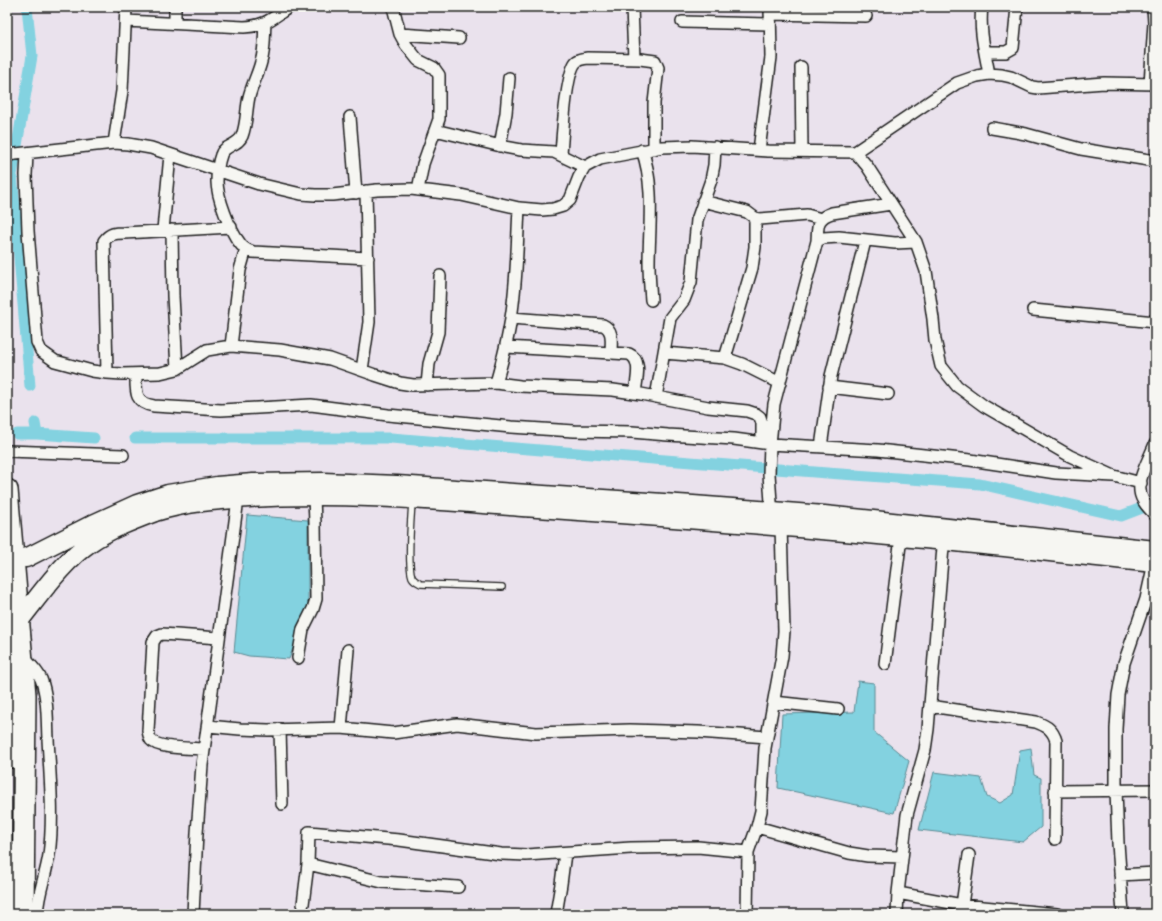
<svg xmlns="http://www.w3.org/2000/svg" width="1162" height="921" font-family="'Shantell Sans',sans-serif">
  <rect width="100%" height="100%" fill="#eae2ed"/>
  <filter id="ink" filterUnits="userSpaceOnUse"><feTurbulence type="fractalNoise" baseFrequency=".025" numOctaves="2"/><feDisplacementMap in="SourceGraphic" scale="8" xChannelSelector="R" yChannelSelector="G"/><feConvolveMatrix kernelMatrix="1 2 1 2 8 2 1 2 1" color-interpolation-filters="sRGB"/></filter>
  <g filter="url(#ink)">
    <!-- water -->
    <path fill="#83d2e0" stroke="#5a8992" d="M247 515 308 520V607L289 659 249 656 234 652Z
      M858 681 874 683V732L909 761 894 813 778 788 782 714 854 712Z
      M1031 748 1034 775 1041 778V827L1023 842 919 830 934 772 981 778 987 797 1000 803 1013 795 1020 750Z"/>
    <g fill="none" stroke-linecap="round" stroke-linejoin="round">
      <!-- canal -->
      <path stroke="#83d2e0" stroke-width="11" d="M27 7 32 56 12 175 30 386
        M35 423 37 434 94 438
        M17 434H37
        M135 438H391L827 473 980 484 1121 516 1155 503"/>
      <!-- lane casing -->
      <g stroke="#1c1c1c" stroke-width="8">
        <path id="lane" d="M412 502C411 518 407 563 412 577 414 581 417 582 421 584L502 587"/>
      </g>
      <!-- street casing -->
      <g stroke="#1c1c1c" stroke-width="14">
        <path id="street" d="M175 7V23
          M393 7 400 34 406 45 418 60 434 68 439 75V119L423 164 418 190
          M632 7 634 59
          M982 7C979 30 985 52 989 74
          M770 14 866 16
          M126 21 244 27C266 26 272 18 289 7
          M682 22 770 24
          M265 23C264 36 265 50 261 62 258 74 252 85 249 97 246 110 247 123 242 136 238 146 224 145 221 155 218 163 217 174 217 182 217 196 230 231 239 242 242 247 247 250 253 252L368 258
          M400 34 459 38
          M985 52H1006L1013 48 1017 7
          M801 67 802 151
          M1150 84 1154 23 1153 7
          M350 117 356 193
          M992 128 1026 134 1081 149 1155 161
          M435 130 505 147 521 150 554 152 585 167
          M114 143 122 91 126 7
          M500 146 506 113 509 78
          M642 150C655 186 649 226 649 263 649 275 650 288 651 300
          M759 150 771 57 770 7
          M855 152 867 166 916 242 926 271 933 319 935 340 941 366 957 386 984 406 1070 456 1114 476 1141 483
          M27 153 26 175 28 231 37 342 41 351 55 361 92 371 107 373 122 374 160 373 177 369 207 350 231 346 280 350 330 359 375 375 400 383 413 385 496 383
          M7 155 114 143 128 144 151 148 259 184 301 194 315 195H332L377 190 411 189 461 195 519 208 542 210 553 209 563 206 570 200 579 177 585 167 600 159 662 147 692 146 768 151 855 152 957 83 977 76 989 74 1002 75 1011 77 1032 87 1038 88 1104 83 1155 84
          M561 155C562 139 566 72 576 62 579 59 584 59 587 58L640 59 655 61 658 68 654 103V149
          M703 201 747 212 755 218 760 219 807 215 821 219
          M519 208C517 245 517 282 511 318 508 340 502 362 496 383L520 386 613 390 641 394 708 407 747 411 756 414 760 417 762 423V443
          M163 230 170 155
          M172 230 173 296 177 369
          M817 241C818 226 816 218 832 213L891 204
          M1033 310 1155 322
          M511 318 603 325C614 330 611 342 611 353
          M231 346 240 270 246 249
          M506 347 629 354C643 360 636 381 635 393
          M664 353 725 358 742 364 780 383
          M725 358 752 268 755 247V218
          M362 370 369 322 366 191
          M107 373 104 241C110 233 115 233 124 233L231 227
          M136 374C136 391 134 403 154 406L221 410 311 405 388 415 511 427 574 431 632 432 668 435 734 439 770 444 878 450 970 460 1056 473 1114 476
          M427 385 429 364 438 332 440 276
          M829 387 888 394
          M656 397 670 318 684 300 691 282 697 220 711 180 714 165 715 147
          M1155 444C1149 460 1133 484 1143 500 1146 506 1151 510 1155 515
          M821 447 831 376 865 241
          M7 451 123 455
          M772 516 769 474 770 444 774 404 817 241 823 238 839 237 895 243 916 242
          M22 656C29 663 37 670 41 679 48 697 47 720 48 739 50 777 54 817 49 855 46 875 38 893 37 914
          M298 658 303 629 313 609 316 599 315 523 314 496
          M885 664 901 537
          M774 702 838 709
          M930 706 1036 722C1047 726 1053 730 1056 741L1055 839
          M208 726 240 729 268 730 341 728 393 733 457 724 536 733 630 730 698 732 767 737
          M341 728 348 650
          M280 729 282 804
          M204 749C193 748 158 749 151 740 149 738 149 734 148 731L153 642 157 636 162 634 219 638
          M1055 791 1155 790
          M757 827 849 853 868 856 902 857
          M308 864 309 832 399 840 501 854 526 855 631 848 698 847 748 852
          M1120 875 1155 873
          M898 893 962 905 1057 914
          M303 904 308 864 382 882 458 887
          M962 905 969 855
          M193 914 197 833 202 765 238 499
          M556 914 561 884 565 853
          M747 914 748 852 757 827 761 811 765 748 782 656 784 631 781 526
          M897 914 898 893 907 815 925 750 928 729 944 535
          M1123 914 1118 843 1116 790V729L1118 695 1124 663 1146 599 1154 563"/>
      </g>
      <!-- primary casing -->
      <g stroke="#1c1c1c" stroke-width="21">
        <path id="primary" d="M13 551 19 557 26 558 93 524 137 504 168 494 217 486 253 483 323 482 397 485 693 505 824 515 883 521 1155 550
          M19 621C40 595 63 561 91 542 110 529 134 520 155 512 186 502 217 500 249 498 340 492 431 500 522 507 648 516 775 525 901 537 986 544 1070 555 1155 563"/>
      </g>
      <!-- highway casing -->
      <g stroke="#1c1c1c" stroke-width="24">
        <path id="highway" d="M7 490 25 695 23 914
          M7 667 9 694 10 757
          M8 914 10 855"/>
      </g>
      <!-- lane -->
      <use href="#lane" stroke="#f6f6f2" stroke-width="5.5"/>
      <!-- street -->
      <use href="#street" stroke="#f6f6f2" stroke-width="11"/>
      <!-- primary -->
      <use href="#primary" stroke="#f6f6f2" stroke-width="18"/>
      <!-- highway -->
      <use href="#highway" stroke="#f6f6f2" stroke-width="21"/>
    </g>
  </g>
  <!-- margin -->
  <rect width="1162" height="921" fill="none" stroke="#f6f6f2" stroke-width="24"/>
  <rect x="12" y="12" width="1138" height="897" fill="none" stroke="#1c1c1c" stroke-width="1.5" filter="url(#ink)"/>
</svg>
